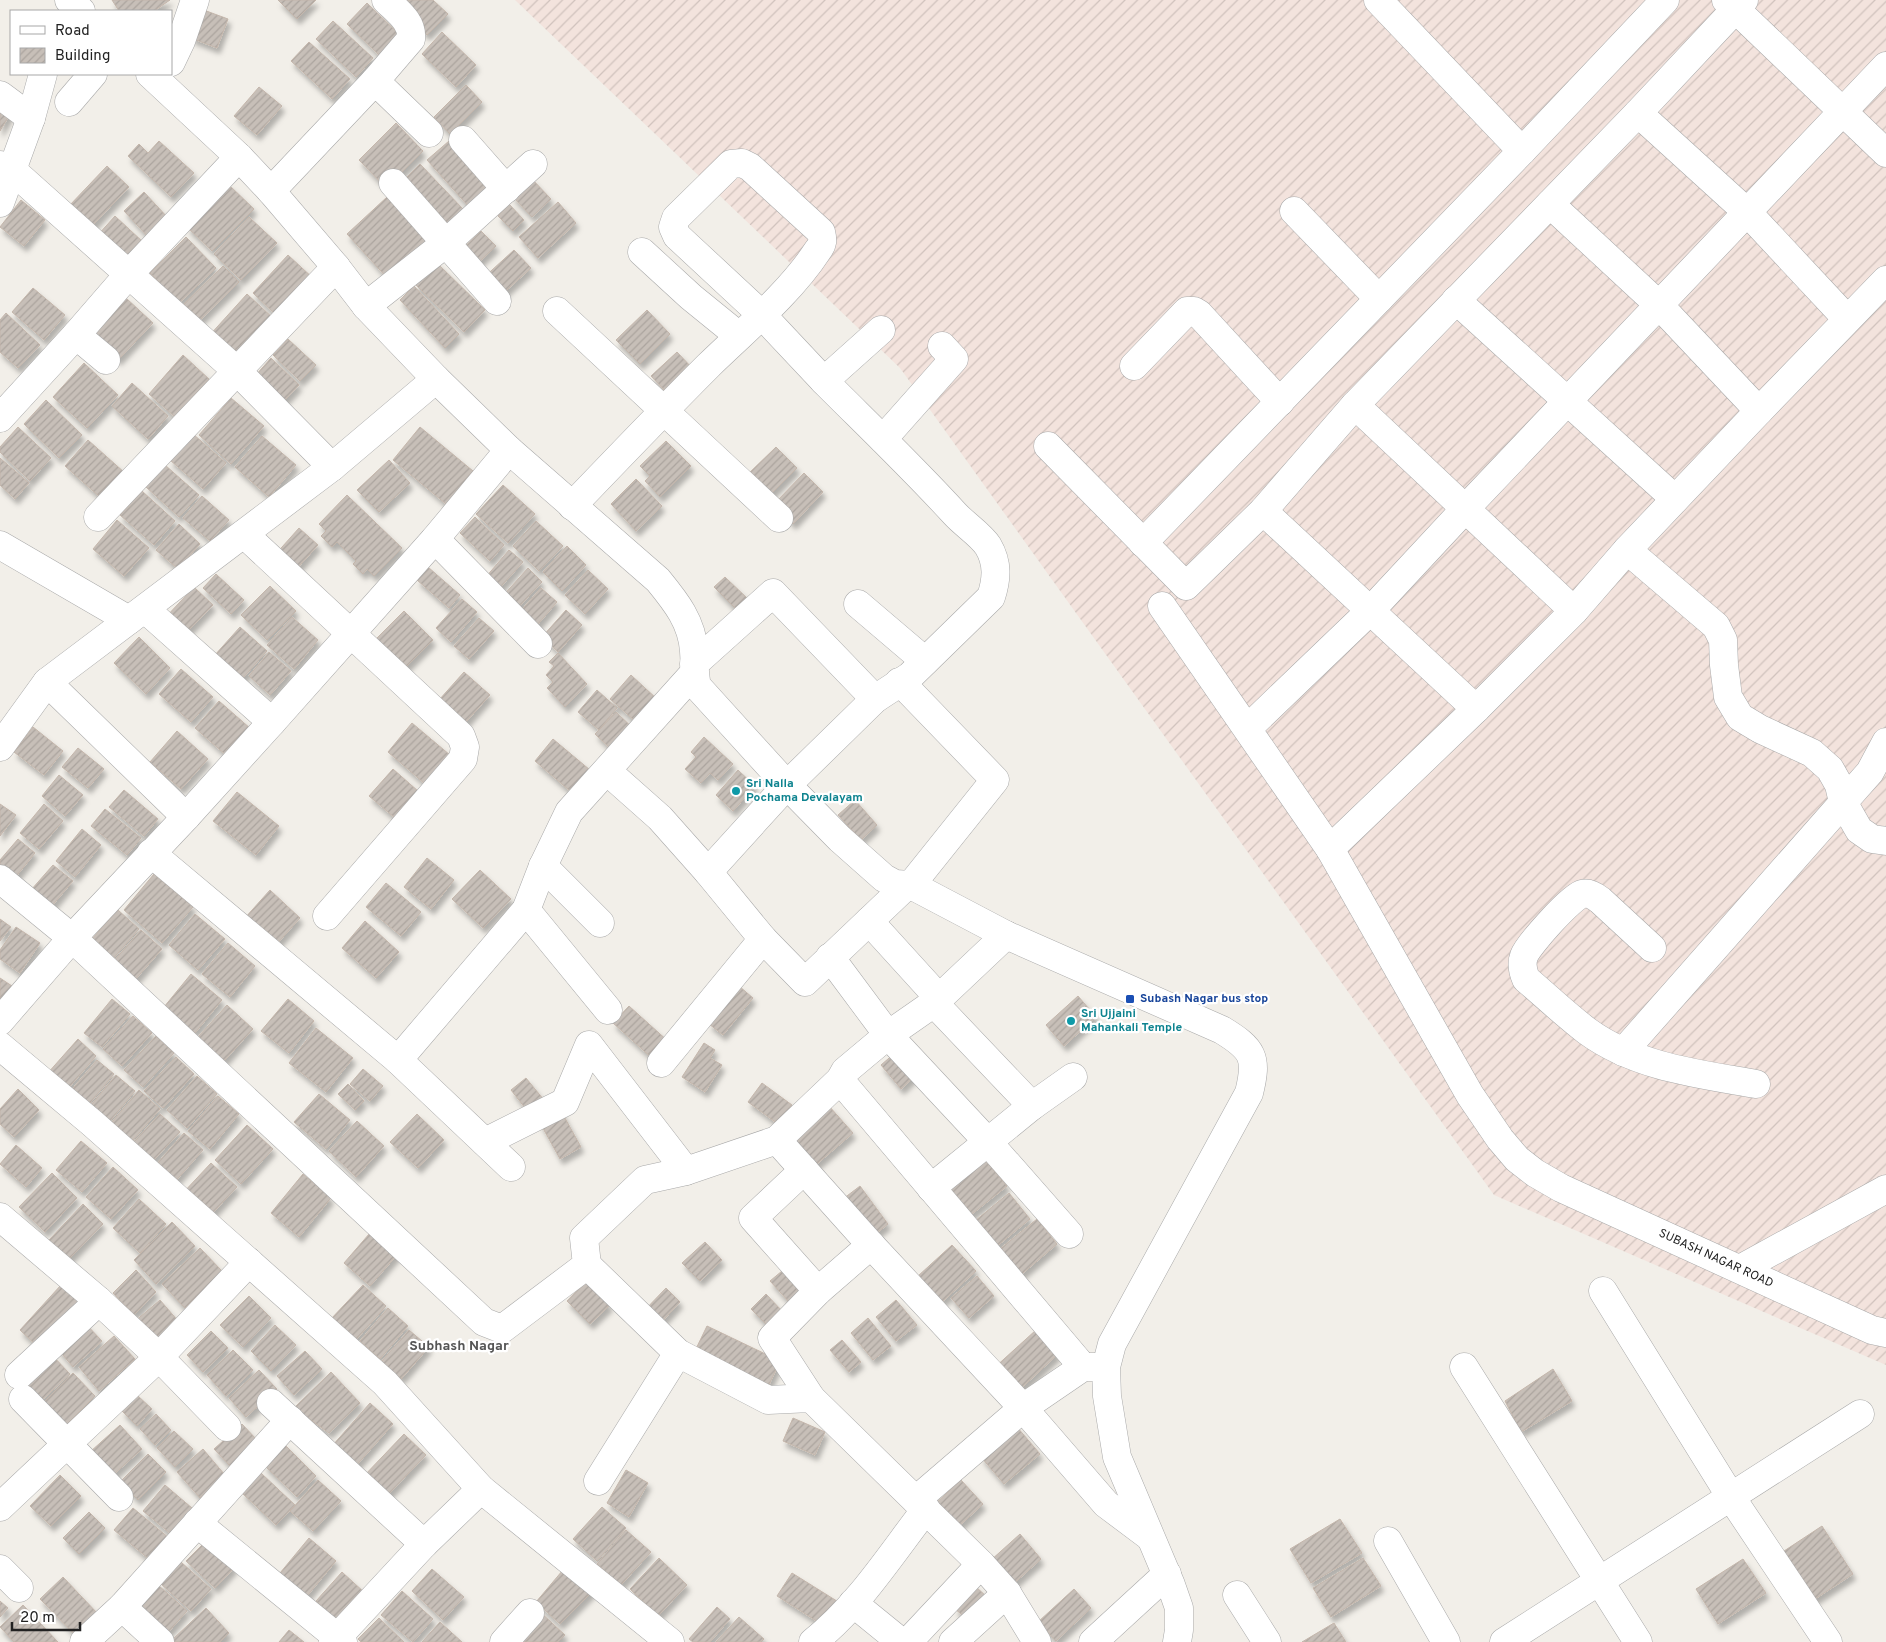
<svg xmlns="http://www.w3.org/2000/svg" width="1886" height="1642" font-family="Overpass,sans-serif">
  <defs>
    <pattern id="military-furrows" width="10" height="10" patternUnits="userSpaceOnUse" patternTransform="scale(1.25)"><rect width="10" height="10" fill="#f3e3dd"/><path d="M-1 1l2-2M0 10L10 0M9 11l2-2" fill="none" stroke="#d0c2bd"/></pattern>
    <pattern id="building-hatch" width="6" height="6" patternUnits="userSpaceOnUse" patternTransform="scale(1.25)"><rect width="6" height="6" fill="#c7bfb8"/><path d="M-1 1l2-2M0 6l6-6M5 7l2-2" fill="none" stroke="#aba49e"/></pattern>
    <filter id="shadow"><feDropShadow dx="3" dy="5.5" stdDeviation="2.5" flood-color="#0004"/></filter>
  </defs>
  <rect width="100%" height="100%" fill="#f2efe9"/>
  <!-- military -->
  <path fill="url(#military-furrows)" d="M515 0H1886V1365L1494 1195 900 368Z"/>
  <!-- building -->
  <path fill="url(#building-hatch)" stroke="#c4b6ab" filter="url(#shadow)" d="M112 0H170L154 11H119Z
    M278 0H316L297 19Z
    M391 0H433L448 14 427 35Z
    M367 3 403 38 383 59 347 24Z
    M201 9 228 19 217 48 191 38Z
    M333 21 373 58 356 77 316 39Z
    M442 32 476 65 456 87 422 54Z
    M309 42 350 79 332 99 291 61Z
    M466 85 482 102 450 134 434 117Z
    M259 87 282 106 257 135 234 116Z
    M0 104 12 111 0 131Z
    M396 123 423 151 386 188 359 160Z
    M159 141 194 173 171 197 128 156 139 144 148 153Z
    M449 141 491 188 469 207 427 160Z
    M420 164 464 210 444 229 400 184Z
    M107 166 129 187 91 227 69 206Z
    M531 178 551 199 532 217 512 196Z
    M228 184 254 209 212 251 187 227Z
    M144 192 169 219 149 238 124 211Z
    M387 197 429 242 389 280 347 234Z
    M21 200 45 220 24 246 0 227Z
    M558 202 576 223 538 258 519 237Z
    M509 204 524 220 513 231 498 216Z
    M115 216 143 242 125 262 97 236Z
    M249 217 277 243 241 280 214 254Z
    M481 231 496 246 472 269 458 253Z
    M186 237 216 268 179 303 150 273Z
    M514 250 531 268 498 298 481 280Z
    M288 255 314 279 278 317 253 293Z
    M436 262 485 310 464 332 415 284Z
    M223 266 239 282 199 321 183 305Z
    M414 286 459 334 445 348 400 300Z
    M33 288 65 315 44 340 12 312Z
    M247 294 273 318 234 360 208 337Z
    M126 298 153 323 118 360 91 335Z
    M647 310 670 334 640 364 616 340Z
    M6 313 40 345 18 368 0 352V320Z
    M288 339 316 365 300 381 273 355Z
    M677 352 695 371 669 395 651 376Z
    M183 355 209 379 175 417 149 394Z
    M271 358 299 385 283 402 255 376Z
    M84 363 118 395 87 428 53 397Z
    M132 383 168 416 148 439 112 406Z
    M231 398 264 426 231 464 199 435Z
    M46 400 82 435 59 458 24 424Z
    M18 427 51 458 30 481 0 452V447Z
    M420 427 473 471 446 504 393 460Z
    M193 434 226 463 203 489 170 460Z
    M262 436 296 465 269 497 235 467Z
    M88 440 125 473 102 499 65 466Z
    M666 441 691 466 660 497 645 481 650 476 640 466Z
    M776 447 797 468 767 498 745 477Z
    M0 458 29 483 15 499 0 485Z
    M389 460 410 483 379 512 357 490Z
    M165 465 199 495 179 517 146 487Z
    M804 473 823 492 793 524 774 504Z
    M636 479 662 506 636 531 611 504Z
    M503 485 535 514 508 543 476 514Z
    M142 491 175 521 154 545 120 515Z
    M347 495 402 548 374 576 367 569 363 574 353 564 356 561 337 542 332 547 321 536 326 531 319 524Z
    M202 496 229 520 210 541 183 518Z
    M475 517 504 545 490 561 460 533Z
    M117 520 149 548 124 576 93 549Z
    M536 521 563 546 539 571 513 546Z
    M179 524 200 544 178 569 156 550Z
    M299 528 318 545 293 573 274 556Z
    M567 546 586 565 562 591 543 572Z
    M509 550 523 562 498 590 485 578Z
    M428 567 460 595 449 608 417 580Z
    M528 568 542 582 515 611 501 598Z
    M588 570 608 589 585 614 565 595Z
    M216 574 244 600 231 614 203 588Z
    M725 577 747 598 736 609 714 587Z
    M270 586 296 611 267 640 241 615Z
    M194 587 213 605 184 635 165 618Z
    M541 588 557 602 533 630 517 615Z
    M462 599 477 612 451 642 436 628Z
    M566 610 582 625 558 652 542 637Z
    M404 611 433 640 402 671 373 642Z
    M292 617 318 640 294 669 267 645Z
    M479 618 494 631 469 659 454 646Z
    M240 627 267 651 241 680 214 656Z
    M139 637 170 668 146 694 114 663Z
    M269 652 291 671 270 695 249 676Z
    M558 653 587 684 565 707 547 688 553 682 546 675 554 666 549 662Z
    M181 669 213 697 191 722 159 694Z
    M464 672 490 695 465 723 439 700Z
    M631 675 657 699 636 722 610 699Z
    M597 690 617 708 599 730 578 712Z
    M219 701 251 729 227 756 195 728Z
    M616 712 636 731 615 753 595 734Z
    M412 723 450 755 425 784 388 752Z
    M33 727 63 751 44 775 14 752Z
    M177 731 208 759 181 789 150 762Z
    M704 737 733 764 718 780 710 773 701 783 685 769 696 757 691 752Z
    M553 739 596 775 577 797 535 761Z
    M78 748 104 769 88 788 62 767Z
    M393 769 418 791 395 818 369 796Z
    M738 770 755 786 733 811 716 795Z
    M59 775 83 795 65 816 42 796Z
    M124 790 158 819 144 836 109 807Z
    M237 792 279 826 256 855 213 821Z
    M855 800 877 825 861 840 838 815Z
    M0 804 16 815 0 836Z
    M44 804 63 821 39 849 20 833Z
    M105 809 141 838 127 855 91 826Z
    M82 829 101 845 75 877 56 861Z
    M18 839 35 853 14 879 0 868V860Z
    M427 858 454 880 431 909 404 887Z
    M53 865 73 881 51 907 31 890Z
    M480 870 511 899 483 928 452 899Z
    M154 874 193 907 162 943 124 910Z
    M386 883 421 912 401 936 366 907Z
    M270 890 300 918 275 946 244 919Z
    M118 910 139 929 112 960 90 941Z
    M195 914 225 939 198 970 169 945Z
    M0 919 11 927 0 941Z
    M365 921 399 952 376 978 342 948Z
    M16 927 40 943 20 973 0 959V950Z
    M141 930 162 949 134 981 113 962Z
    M228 943 255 966 230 997 202 974Z
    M191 974 222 1000 195 1033 164 1007Z
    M0 978 12 986 0 1005Z
    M739 986 753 998 723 1035 709 1024Z
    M1078 996 1096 1017 1064 1046 1046 1025Z
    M112 999 130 1014 102 1047 84 1033Z
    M288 999 314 1021 289 1053 261 1031Z
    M227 1005 253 1029 224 1061 198 1037Z
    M629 1006 669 1042 654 1060 613 1023Z
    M133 1016 152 1033 122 1066 103 1049Z
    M316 1028 353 1058 326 1092 289 1063Z
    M156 1036 174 1053 143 1087 124 1070Z
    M78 1039 96 1056 66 1091 47 1074Z
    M704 1043 715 1050 710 1058 722 1065 705 1092 682 1077Z
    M896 1052 916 1075 901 1089 881 1065Z
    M176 1057 194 1074 163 1108 144 1091Z
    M97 1060 114 1074 86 1108 69 1093Z
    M363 1069 383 1086 370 1101 350 1084Z
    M116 1075 135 1091 106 1126 87 1110Z
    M197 1076 217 1094 187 1128 167 1110Z
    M526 1078 544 1100 529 1113 511 1090Z
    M762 1083 792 1105 778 1124 748 1102Z
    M348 1084 364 1101 355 1110 338 1094Z
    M18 1089 39 1110 14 1137 0 1124V1109Z
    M139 1090 160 1109 128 1146 107 1128Z
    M319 1094 350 1120 326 1149 294 1122Z
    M218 1096 239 1114 210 1149 188 1131Z
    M829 1106 853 1133 811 1169 788 1142Z
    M560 1109 581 1147 560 1159 539 1121Z
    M160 1114 180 1132 149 1165 129 1147Z
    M417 1114 444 1140 418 1168 390 1142Z
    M357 1121 384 1146 356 1177 329 1151Z
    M247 1125 273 1149 241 1184 215 1160Z
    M184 1133 203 1150 173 1184 154 1167Z
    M81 1141 107 1163 82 1192 56 1170Z
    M16 1145 42 1168 26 1187 0 1164Z
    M985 1160 1007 1186 967 1218 945 1191Z
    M211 1163 237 1187 208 1218 182 1194Z
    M113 1167 138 1190 111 1219 86 1197Z
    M52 1173 77 1198 45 1232 19 1207Z
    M303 1174 331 1198 299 1237 271 1213Z
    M860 1186 888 1224 872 1237 843 1199Z
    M1009 1193 1030 1219 991 1251 970 1225Z
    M139 1199 166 1224 140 1253 113 1228Z
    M83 1204 103 1224 68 1260 48 1241Z
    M1037 1219 1057 1244 1016 1279 995 1253Z
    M172 1222 195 1246 156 1284 134 1260Z
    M376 1226 402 1249 370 1286 344 1263Z
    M705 1242 722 1260 700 1281 682 1263Z
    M952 1245 976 1271 942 1302 918 1276Z
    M200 1248 222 1271 185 1308 162 1284Z
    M136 1270 156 1292 134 1315 113 1293Z
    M782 1271 800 1292 789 1302 770 1281Z
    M977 1276 994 1296 969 1318 951 1298Z
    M586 1281 610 1305 590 1324 567 1301Z
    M61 1285 83 1306 42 1351 20 1330Z
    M363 1285 386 1306 354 1342 330 1320Z
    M666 1288 680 1302 657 1327 642 1313Z
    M766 1294 783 1312 768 1326 751 1309Z
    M249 1296 271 1318 243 1347 220 1325Z
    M160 1300 179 1322 153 1344 134 1322Z
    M896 1300 917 1325 896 1341 876 1317Z
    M388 1308 408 1326 380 1359 360 1341Z
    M868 1318 891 1346 873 1360 851 1333Z
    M84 1322 102 1341 73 1367 56 1347Z
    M275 1325 296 1345 271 1371 251 1351Z
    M707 1326 780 1361 768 1387 693 1355Z
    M409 1330 429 1347 401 1379 381 1362Z
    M1036 1330 1058 1354 1016 1393 993 1369Z
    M211 1331 228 1348 203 1372 187 1355Z
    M114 1336 135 1359 99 1391 79 1367Z
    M842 1340 861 1362 849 1372 830 1350Z
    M233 1350 253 1370 226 1396 207 1375Z
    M305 1351 322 1369 294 1395 277 1376Z
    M51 1354 70 1374 38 1404 20 1384Z
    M1553 1369 1572 1401 1521 1432 1505 1401Z
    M259 1370 277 1389 246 1417 229 1398Z
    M331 1372 360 1403 329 1433 294 1408Z
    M73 1373 95 1396 62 1429 40 1406Z
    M137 1395 152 1409 137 1426 122 1411Z
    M370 1403 393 1424 355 1467 332 1446Z
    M156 1414 171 1430 155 1445 140 1429Z
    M793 1418 825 1432 815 1455 783 1441Z
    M242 1424 258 1441 230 1466 214 1449Z
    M120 1425 142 1449 112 1476 90 1452Z
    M1017 1427 1040 1454 1004 1484 981 1457Z
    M174 1431 193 1449 175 1467 157 1448Z
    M404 1434 426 1455 384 1499 362 1478Z
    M284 1444 316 1476 297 1497 264 1465Z
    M203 1449 225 1475 200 1498 177 1472Z
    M148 1454 166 1472 138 1500 120 1482Z
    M626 1470 648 1483 629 1517 607 1503Z
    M261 1473 295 1505 276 1525 242 1493Z
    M60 1475 81 1496 51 1526 30 1506Z
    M318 1480 341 1501 313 1531 290 1511Z
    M961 1480 983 1504 957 1528 935 1504Z
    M165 1485 192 1508 171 1534 143 1511Z
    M602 1507 626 1528 597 1561 573 1539Z
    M133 1508 169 1538 150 1560 114 1530Z
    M89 1512 105 1528 79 1554 63 1538Z
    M1340 1519 1362 1553 1311 1583 1290 1549Z
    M1822 1526 1853 1574 1812 1601 1781 1553Z
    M626 1530 651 1552 621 1585 597 1564Z
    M1020 1534 1041 1559 1011 1586 990 1561Z
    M309 1538 336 1561 307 1596 280 1573Z
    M207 1540 235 1567 215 1588 186 1561Z
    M659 1558 687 1585 658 1616 630 1589Z
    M1363 1558 1381 1586 1331 1617 1313 1588Z
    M1743 1559 1766 1593 1718 1624 1696 1589Z
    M181 1562 211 1589 191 1611 161 1584Z
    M568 1564 595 1589 560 1624 536 1602Z
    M432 1569 464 1597 443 1620 412 1591Z
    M342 1572 365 1593 339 1622 316 1601Z
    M792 1573 840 1603 826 1627 777 1596Z
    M63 1577 99 1615 77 1637 40 1599Z
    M157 1584 187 1611 165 1636 135 1608Z
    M975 1586 987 1597 967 1619 955 1609Z
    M1074 1589 1091 1608 1056 1641 1038 1622Z
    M402 1591 433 1619 413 1642 381 1615Z
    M0 1601 8 1608 0 1617Z
    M23 1605 58 1642H14L0 1627Z
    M717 1607 730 1619 710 1642H693L689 1639Z
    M206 1608 229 1633 220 1642H175L173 1639Z
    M538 1610 565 1635 558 1642H509Z
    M739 1617 764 1639 761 1642H716Z
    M379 1618 404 1642H361L358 1639Z
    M440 1622 462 1642H422Z
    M1334 1623 1346 1642H1302Z
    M289 1630 304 1642H279Z"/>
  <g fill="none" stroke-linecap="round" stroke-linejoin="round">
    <!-- minor casing -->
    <g stroke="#a9a9a9" stroke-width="29">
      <g id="minor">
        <path d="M69 0 81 11"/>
        <path d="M1378 0 1522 151"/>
        <path d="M1726 0 1886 153"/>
        <path d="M171 62 181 41 195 0"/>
        <path d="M150 74 239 157 271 191 336 267 366 306 436 379 509 450 658 580C676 602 692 622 694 651 695 664 694 674 697 686L787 785 840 839 884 878 895 884 911 885 1006 935 1222 1030C1253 1049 1258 1057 1249 1093L1112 1344 1106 1367 1107 1396 1117 1457 1171 1585 1179 1608V1630L1177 1642"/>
        <path d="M375 81 411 39C413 22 398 12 386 0"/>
        <path d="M0 95 31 118"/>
        <path d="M69 102 93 74"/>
        <path d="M1638 113 1748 213 1847 319"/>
        <path d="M463 140 506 189"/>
        <path d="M0 165 12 170 237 371 332 467"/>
        <path d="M393 183 497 301"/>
        <path d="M271 191 375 81 429 133"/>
        <path d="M0 203 31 118 43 74"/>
        <path d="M1550 204 1659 305 1759 411"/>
        <path d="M1294 211 1379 299"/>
        <path d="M642 252 691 297 739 336"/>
        <path d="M1456 300 1675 499"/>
        <path d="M366 306 446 243 533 164"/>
        <path d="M557 311 779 518"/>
        <path d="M76 335 106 360"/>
        <path d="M1134 366 1187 311H1194L1199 314 1280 402"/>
        <path d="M1355 405 1574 611"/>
        <path d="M0 418 76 335 128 275 239 157"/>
        <path d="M883 439 954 359 942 346"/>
        <path d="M1048 446 1186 586 1263 511 1355 405 1638 113 1744 0"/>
        <path d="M572 506C617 459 662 412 708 366 745 330 790 293 818 250 823 244 823 240 821 232L750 167 742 163 731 164 676 218 673 227 677 236 762 315 824 381"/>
        <path d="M1263 511 1476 709"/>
        <path d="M98 517 336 267"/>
        <path d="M244 534 461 736 465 747 463 759 327 916"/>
        <path d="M435 539 538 644"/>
        <path d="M1143 543 1522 151 1665 0"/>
        <path d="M0 545 129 620"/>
        <path d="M1627 550 1716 626 1723 640 1724 665 1728 697 1740 717 1760 729 1812 753 1830 769 1839 785 1843 802 1859 830 1872 839 1886 841"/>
        <path d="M858 604 925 661"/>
        <path id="s1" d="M1162 606 1330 849 1470 1095 1500 1139 1517 1159 1535 1173 1561 1188 1872 1330 1886 1333"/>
        <path d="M145 609 272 722"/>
        <path d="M694 664 773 593 875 699"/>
        <path d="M47 682 186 817"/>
        <path d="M899 682 910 692 995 780 911 885"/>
        <path d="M1248 728 1371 610 1465 509 1886 66"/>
        <path d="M0 747 47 682 332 467 436 379"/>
        <path d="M607 771 660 818 708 872 763 939 805 982 907 885"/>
        <path d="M1330 849 1476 709 1574 611 1627 550 1759 411 1886 280"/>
        <path d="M151 853 398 1060 511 1167"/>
        <path d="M543 866 600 923"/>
        <path d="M708 872 787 785 875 699 910 676 991 597C997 579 998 563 988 546 981 535 964 524 955 514 913 468 868 425 824 381L881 330"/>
        <path d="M0 879 72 938 484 1322 502 1329 587 1265 584 1238 645 1180 686 1171 777 1140 840 1080 845 1071 888 1035 934 1003 1006 935"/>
        <path d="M526 910 608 1010"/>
        <path d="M869 921 939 998"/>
        <path d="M1652 948 1600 900C1595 896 1588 892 1582 894 1572 896 1528 945 1524 956 1521 964 1523 972 1526 979 1546 996 1566 1015 1587 1031 1636 1067 1699 1074 1756 1084"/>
        <path d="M830 957 888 1035 988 1142 1069 1234"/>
        <path d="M0 1021 72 938 186 817 272 722 435 539 509 450"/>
        <path d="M0 1046 92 1123 385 1383 481 1489 670 1642"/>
        <path d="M1623 1052 1870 772 1886 742"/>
        <path d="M398 1060 526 910 543 866 569 812 694 673"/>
        <path d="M661 1063 763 939"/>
        <path d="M840 1080 1083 1367"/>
        <path d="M1032 1106 1073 1077"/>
        <path d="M777 1140 871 1245 1023 1408 1106 1504 1150 1537"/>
        <path d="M485 1142 565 1102 589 1045 686 1171"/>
        <path d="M804 1170 753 1218 818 1291"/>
        <path d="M931 1188 1032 1106 934 1003"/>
        <path d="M0 1217 99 1301 159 1357 227 1427"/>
        <path d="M587 1265 678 1353 768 1400 811 1398 981 1564 1007 1593 1037 1642"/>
        <path d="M1740 1269 1886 1189"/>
        <path d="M1603 1291 1731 1497 1828 1642"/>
        <path d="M1464 1367 1638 1642"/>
        <path d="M19 1375 99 1301"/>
        <path d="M811 1398 772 1338 818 1291 871 1245"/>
        <path d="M23 1399 119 1497"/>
        <path d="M271 1403 424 1544"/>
        <path d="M598 1481 678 1353"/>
        <path d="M916 1500 1023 1408 1083 1367H1100"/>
        <path d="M0 1507 159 1357 249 1262"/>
        <path d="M197 1523 343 1642"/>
        <path d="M1388 1541 1446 1642"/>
        <path d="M0 1569 19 1588"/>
        <path d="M1237 1595 1267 1642"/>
        <path d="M853 1603 901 1642"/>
        <path d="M122 1607 160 1642"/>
        <path d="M84 1642 122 1607 290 1420"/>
        <path d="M333 1642 424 1544 481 1489"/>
        <path d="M504 1642 530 1613"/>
        <path d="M813 1642C857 1608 892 1553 926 1509"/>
        <path d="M908 1642 981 1564"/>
        <path d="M953 1642 1007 1593"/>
        <path d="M1093 1642 1167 1574"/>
        <path d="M1504 1642 1860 1414"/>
      </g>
    </g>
    <!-- minor -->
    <use href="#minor" stroke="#fff" stroke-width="28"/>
  </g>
  <!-- markers -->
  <g fill="#0f9aa8" stroke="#fff" stroke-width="2">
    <circle cx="736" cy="791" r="5"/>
    <circle cx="1071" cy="1021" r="5"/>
  </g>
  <rect fill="#1a4fb4" stroke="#fff" stroke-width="2" x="1125" y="994" width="10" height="10" rx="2.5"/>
  <g text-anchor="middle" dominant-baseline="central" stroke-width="4.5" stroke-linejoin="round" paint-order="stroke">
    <!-- culture labels -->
    <g font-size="12" font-weight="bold" fill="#0d838f" stroke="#fff" text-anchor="start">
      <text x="746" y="784">Sri Nalla<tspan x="746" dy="14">Pochama Devalayam</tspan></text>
      <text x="1081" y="1014">Sri Ujjaini<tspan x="1081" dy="14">Mahankali Temple</tspan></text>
    </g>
    <!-- transit labels -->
    <g font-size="12" font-weight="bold" fill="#164399" stroke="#fff" text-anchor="start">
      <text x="1140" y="999">Subash Nagar bus stop</text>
    </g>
    <!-- street labels -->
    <g font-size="12" fill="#222" stroke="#fff">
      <text stroke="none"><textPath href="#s1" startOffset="881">SUBASH NAGAR ROAD</textPath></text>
    </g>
    <!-- neighbourhood labels -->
    <g font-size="14" font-weight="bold" fill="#555" stroke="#fff">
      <text x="459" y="1346">Subhash Nagar</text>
    </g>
  </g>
  <!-- legend -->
  <rect x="10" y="10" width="162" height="65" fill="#ffffff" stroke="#a7a7a7"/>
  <rect x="20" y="26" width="25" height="8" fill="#ffffff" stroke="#a7a7a7"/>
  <text x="55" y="35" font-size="15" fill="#222222">Road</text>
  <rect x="20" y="48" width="25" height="15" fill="url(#building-hatch)" stroke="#a7a7a7"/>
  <text x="55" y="60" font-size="15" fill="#222222">Building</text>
  <!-- scale -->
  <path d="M12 1622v8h68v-8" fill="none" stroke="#222222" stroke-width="2.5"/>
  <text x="20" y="1622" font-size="15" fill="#222222" stroke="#ffffff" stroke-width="4" paint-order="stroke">20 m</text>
</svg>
